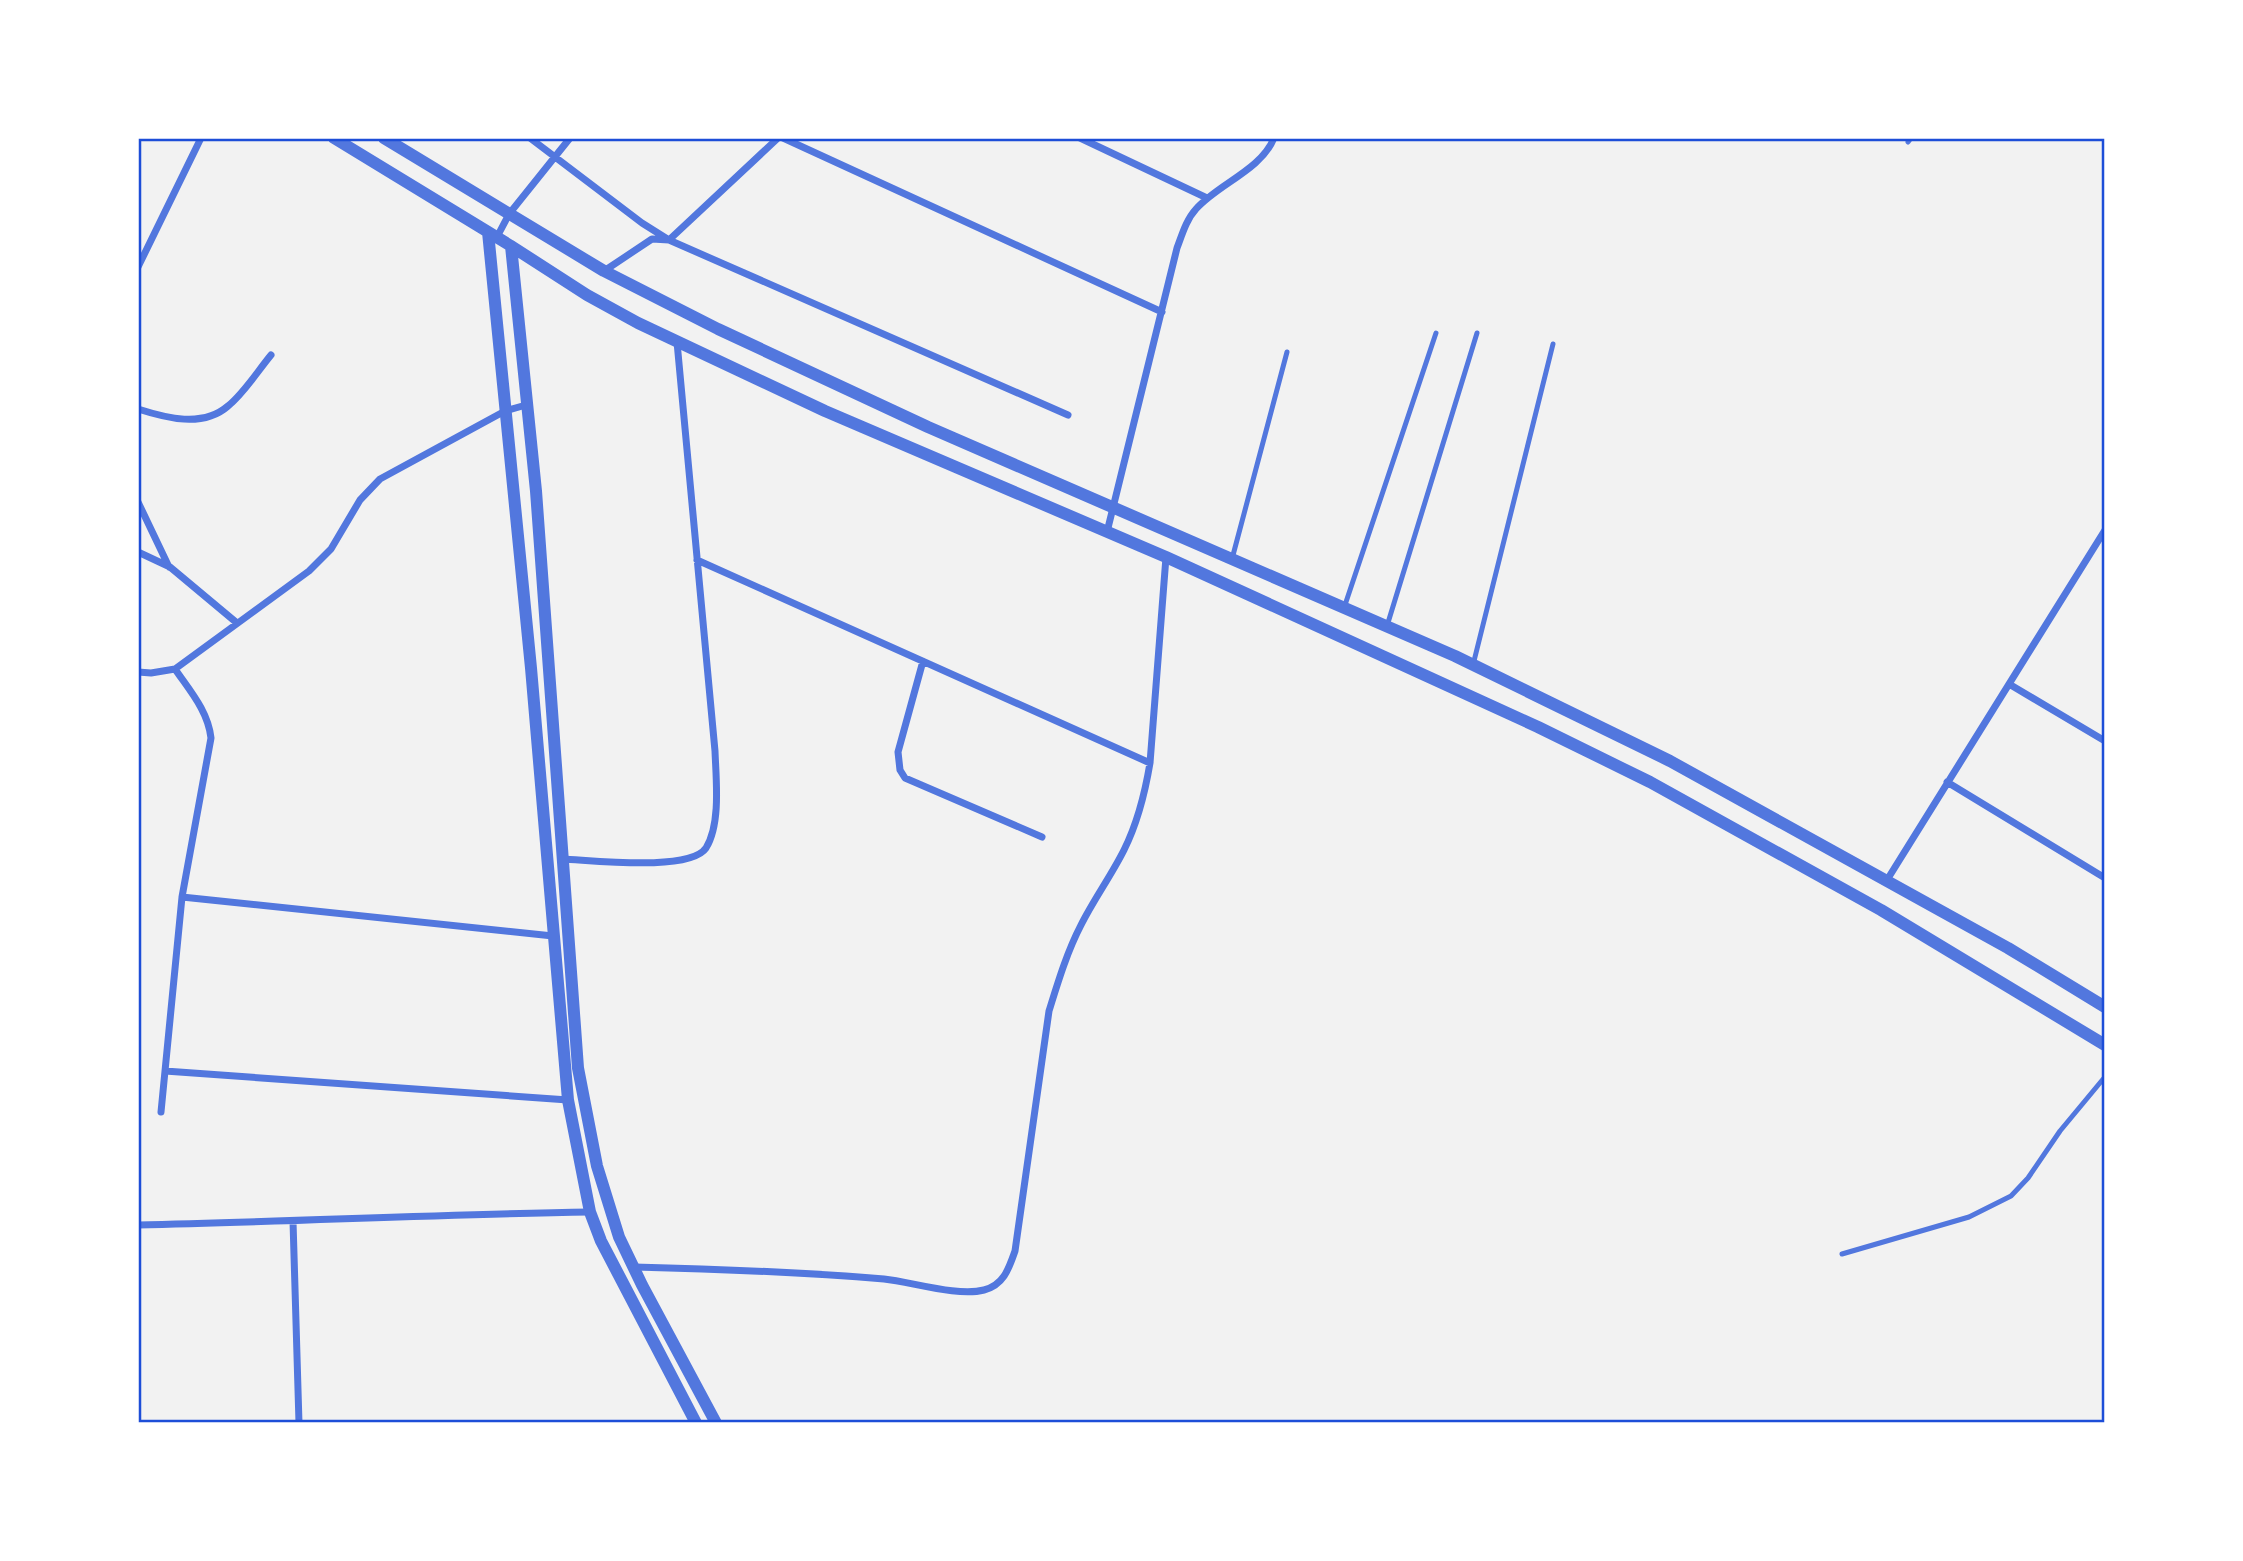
<svg xmlns="http://www.w3.org/2000/svg" width="2243" height="1561" font-family="Manrope,sans-serif">
  <rect width="100%" height="100%" fill="#f2f2f2"/>
  <g fill="none" stroke-linecap="round" stroke-linejoin="round">
    <!-- service -->
    <path stroke="#5277de" stroke-width="5" d="M1908 142 1911 138
      M1232 559 1287 352
      M1344 608 1436 333
      M1387 626 1477 333
      M1473 665 1553 344
      M1842 1254 1969 1217 2011 1196 2028 1178 2060 1131 2104 1078"/>
    <!-- minor -->
    <path stroke="#5277de" stroke-width="7" d="M530 138 642 223 669 240 1068 415
      M783 138 1162 312
      M1080 138 1207 198
      M497 237 509 214 570 138
      M138 267 201 138
      M604 271 652 239 669 240 778 138
      M138 409C166 418 203 428 228 406 244 393 257 372 271 355
      M138 502 169 567
      M1107 532 1177 248C1182 235 1186 220 1196 209 1218 184 1261 170 1274 138
      M138 552 170 567 237 623
      M697 560 1150 763
      M923 661 898 752 900 770 905 778 1042 837
      M138 672 151 673 175 669 309 571 331 549 360 500 380 479 505 411 526 405
      M2009 684 2105 741
      M1947 782 2105 878
      M563 859C591 860 690 872 706 848 721 824 716 779 715 751L677 342
      M1887 880 2105 530
      M182 897 553 936
      M165 1071 568 1100
      M161 1112 182 897 211 738C208 711 190 691 175 669
      M293 1221 299 1423
      M138 1225C289 1222 440 1214 590 1212
      M634 1267C717 1269 801 1272 884 1279 912 1282 958 1297 984 1290 1004 1285 1009 1268 1015 1251L1049 1011C1058 982 1067 952 1081 925 1094 899 1111 876 1124 850 1138 822 1145 793 1150 763L1166 557"/>
    <!-- tertiary -->
    <path stroke="#5277de" stroke-width="12" d="M334 138 511 246 587 295 638 323 825 411 1166 557 1538 727 1650 782 1881 910 2105 1045
      M384 138 604 271 718 329 928 427 1455 656 1670 761 2008 948 2105 1007
      M488 232 531 668 568 1100 590 1212 601 1241 696 1423
      M511 246 536 491 578 1068 597 1166 619 1237 642 1285 716 1423"/>
  </g>
  <!-- border -->
  <rect width="2243" height="1561" fill="none" stroke="#ffffff" stroke-width="280"/>
  <rect x="140" y="140" width="1963" height="1281" fill="none" stroke="#1d4ed8" stroke-width="2.5"/>
</svg>
